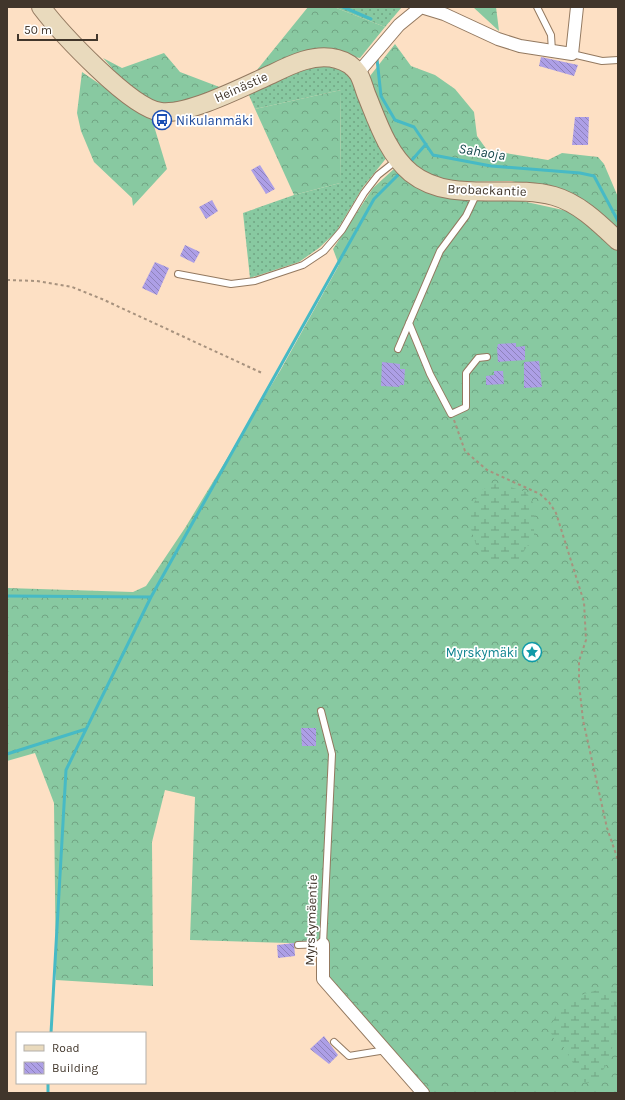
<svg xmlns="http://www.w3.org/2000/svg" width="625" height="1100" font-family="Karla,sans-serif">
  <defs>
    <pattern id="grass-dots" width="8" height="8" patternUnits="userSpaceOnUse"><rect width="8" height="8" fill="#88c9a1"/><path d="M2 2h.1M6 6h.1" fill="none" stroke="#71a483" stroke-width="1.8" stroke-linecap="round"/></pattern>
    <pattern id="forest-crowns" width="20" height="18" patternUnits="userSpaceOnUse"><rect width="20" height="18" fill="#88c9a1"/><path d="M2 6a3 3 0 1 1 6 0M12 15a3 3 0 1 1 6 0" fill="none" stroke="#71a483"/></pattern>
    <pattern id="wetland-marsh" width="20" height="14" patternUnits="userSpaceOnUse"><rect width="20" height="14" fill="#88c9a1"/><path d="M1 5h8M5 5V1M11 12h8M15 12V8" fill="none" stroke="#71a483"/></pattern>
    <pattern id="building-back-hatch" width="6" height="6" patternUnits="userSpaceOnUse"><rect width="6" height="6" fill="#ad9fe6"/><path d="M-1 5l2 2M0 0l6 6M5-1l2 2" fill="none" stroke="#8e82bb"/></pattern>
  </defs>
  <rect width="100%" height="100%" fill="#fde0c4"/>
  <!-- grass -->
  <path fill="url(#grass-dots)" d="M334 7H402L385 27Z
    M336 65 352 79 388 156 363 187 336 232 319 248 299 262 250 278 243 213 294 195 340 183 341 90 255 109 248 93 309 66Z"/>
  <!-- forest -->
  <path fill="url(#forest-crowns)" d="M308 7H334L385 27 360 58 320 51 257 70Z
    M473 7H496L499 31Z
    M395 44 411 66 435 75 455 89 474 112 477 136 487 150 548 160 562 153 598 157 604 164 618 197V232L559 192 511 181 451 182 426 173 404 156 384 118 370 76Z
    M164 53 180 72 222 88C205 95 186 104 169 105 142 108 119 75 103 58L122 68Z
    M82 72 136 109 151 116 167 169 133 206 132 198 94 162 81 131 77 113Z
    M341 90 340 183 294 195 255 109Z
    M395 168 490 199 522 201 572 212 618 251V1093H423L323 979V944L190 940 195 797 165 790 152 842 153 986 56 980 54 803 35 753 7 761V588L133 592 146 586 185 528 280 371 339 265 333 249 373 188Z"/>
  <!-- wetland -->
  <path fill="url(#wetland-marsh)" d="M498 483 526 492 534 504V536L518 560H491L477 548 467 516 481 490Z
    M606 988 618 992V1041L613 1045 607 1064 594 1084 584 1082 563 1046 554 1039 549 1029C564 998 574 996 606 988Z"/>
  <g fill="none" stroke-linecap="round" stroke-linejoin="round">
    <!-- stream -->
    <path stroke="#47bac5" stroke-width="3" d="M343 7 371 19
      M377 59 381 96 395 120 414 127 433 155 491 166 580 173 594 176 618 221
      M412 160 426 144
      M7 596 151 597
      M7 754 86 729
      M51 1033 66 770 151 597 374 199 399 174
      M48 1093V1083"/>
  </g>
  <!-- building -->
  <path fill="url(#building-back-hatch)" d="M541 57 578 65 574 76 539 66Z
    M575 117H589L588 145H572Z
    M260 165 275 189 266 194 251 170Z
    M212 200 218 211 206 219 199 207Z
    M185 245 200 252 194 263 180 256Z
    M155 262 169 268 157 295 142 288Z
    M516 343V347L525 346V360L498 362 497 348 498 344Z
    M539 361 542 387 524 388V362Z
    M382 362 400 364V369H405L404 385H400L399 387 381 386Z
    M494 371H503L504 384 486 385V376L494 375Z
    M301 728H316V746H302Z
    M294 943 295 956 278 958 277 945Z
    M324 1036 338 1055 329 1064 310 1049Z"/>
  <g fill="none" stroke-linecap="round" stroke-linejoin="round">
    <!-- lane casing -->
    <g stroke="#937960" stroke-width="8">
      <path id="lane" d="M537 7 551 35 552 51
        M572 54 602 61 618 60
        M178 274 231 284 255 281 303 265 324 251 342 230 364 193 378 175 397 160
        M409 323 430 374 451 414 466 407V373L478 358 487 357
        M398 349 440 251 466 216 476 195
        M298 945 323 944 332 754 321 711
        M334 1042 349 1056 386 1050"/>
    </g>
    <!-- street casing -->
    <g stroke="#937960" stroke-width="14">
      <path id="street" d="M421 7 444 14 498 39 520 46 572 54 577 7
        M358 73 399 25 421 7
        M323 944V979L423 1093"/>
    </g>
    <!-- secondary casing -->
    <g stroke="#937960" stroke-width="20">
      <path id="secondary" d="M41 7C60 32 131 109 161 112 189 115 245 86 272 74 292 64 315 53 337 59 345 61 353 66 358 73 362 79 364 89 367 96 378 123 388 154 411 173 451 205 509 183 554 196 579 203 600 224 618 241"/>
    </g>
    <!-- path -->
    <path stroke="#a7927e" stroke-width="2" stroke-dasharray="3 3" stroke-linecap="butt" d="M7 280 37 281 72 287 102 299 262 373
      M454 420 465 451 487 470 540 494 549 502 556 513 584 602 586 640 579 661V684L583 720 607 828 618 860"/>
    <!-- lane -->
    <use href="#lane" stroke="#fff" stroke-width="6"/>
    <!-- street -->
    <use href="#street" stroke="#fff" stroke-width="12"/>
    <!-- secondary -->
    <use href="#secondary" stroke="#e9dabd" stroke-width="18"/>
  </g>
  <!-- icons -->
  <defs>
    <g id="bus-ring" transform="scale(1)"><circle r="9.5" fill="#fff" stroke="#1a4fb4" stroke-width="1.5"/><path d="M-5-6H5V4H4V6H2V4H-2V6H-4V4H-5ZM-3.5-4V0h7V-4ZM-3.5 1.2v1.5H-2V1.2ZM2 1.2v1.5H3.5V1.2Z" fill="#1a4fb4"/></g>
    <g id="sight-ring" transform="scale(1)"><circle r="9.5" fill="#fff" stroke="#0f9aa8" stroke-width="1.5"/><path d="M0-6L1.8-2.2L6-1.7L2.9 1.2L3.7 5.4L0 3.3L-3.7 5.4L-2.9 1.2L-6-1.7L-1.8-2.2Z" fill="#0f9aa8"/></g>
  </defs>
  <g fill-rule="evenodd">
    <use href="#bus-ring" x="162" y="120"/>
    <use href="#sight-ring" x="532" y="652"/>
  </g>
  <g text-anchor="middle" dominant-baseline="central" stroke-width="3.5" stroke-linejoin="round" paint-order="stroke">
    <!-- street labels -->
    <g font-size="13" fill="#41362b" stroke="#fff">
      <text transform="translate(241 87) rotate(-24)">Heinästie</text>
      <text transform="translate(487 190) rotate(2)">Brobackantie</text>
      <text transform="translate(311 920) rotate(-88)">Myrskymäentie</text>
    </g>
    <!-- transit labels -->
    <g font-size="13" fill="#164399" stroke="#fff" text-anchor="start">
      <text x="176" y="120">Nikulanmäki</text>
    </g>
    <!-- culture labels -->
    <g font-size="13" fill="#0d838f" stroke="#fff" text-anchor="end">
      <text x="518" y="652">Myrskymäki</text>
    </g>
    <!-- water labels -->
    <g font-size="14" font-style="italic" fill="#1a4c50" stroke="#fff">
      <text transform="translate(482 152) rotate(9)">Sahaoja</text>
    </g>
  </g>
  <!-- border -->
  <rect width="625" height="1100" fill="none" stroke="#41362b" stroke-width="16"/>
  <!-- legend -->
  <rect x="16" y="1032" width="130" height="52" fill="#ffffff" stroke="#b3afaa"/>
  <rect x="24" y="1045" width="20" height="6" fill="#e9dabd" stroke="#b3afaa"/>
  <text x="52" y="1052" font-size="12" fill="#41362b">Road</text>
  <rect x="24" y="1062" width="20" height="12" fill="url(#building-back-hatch)" stroke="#b3afaa"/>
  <text x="52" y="1072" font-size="12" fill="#41362b">Building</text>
  <!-- scale -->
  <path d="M18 34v6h79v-6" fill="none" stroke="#41362b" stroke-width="2"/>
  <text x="24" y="34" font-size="12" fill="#41362b" stroke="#ffffff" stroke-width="3" paint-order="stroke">50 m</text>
</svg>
